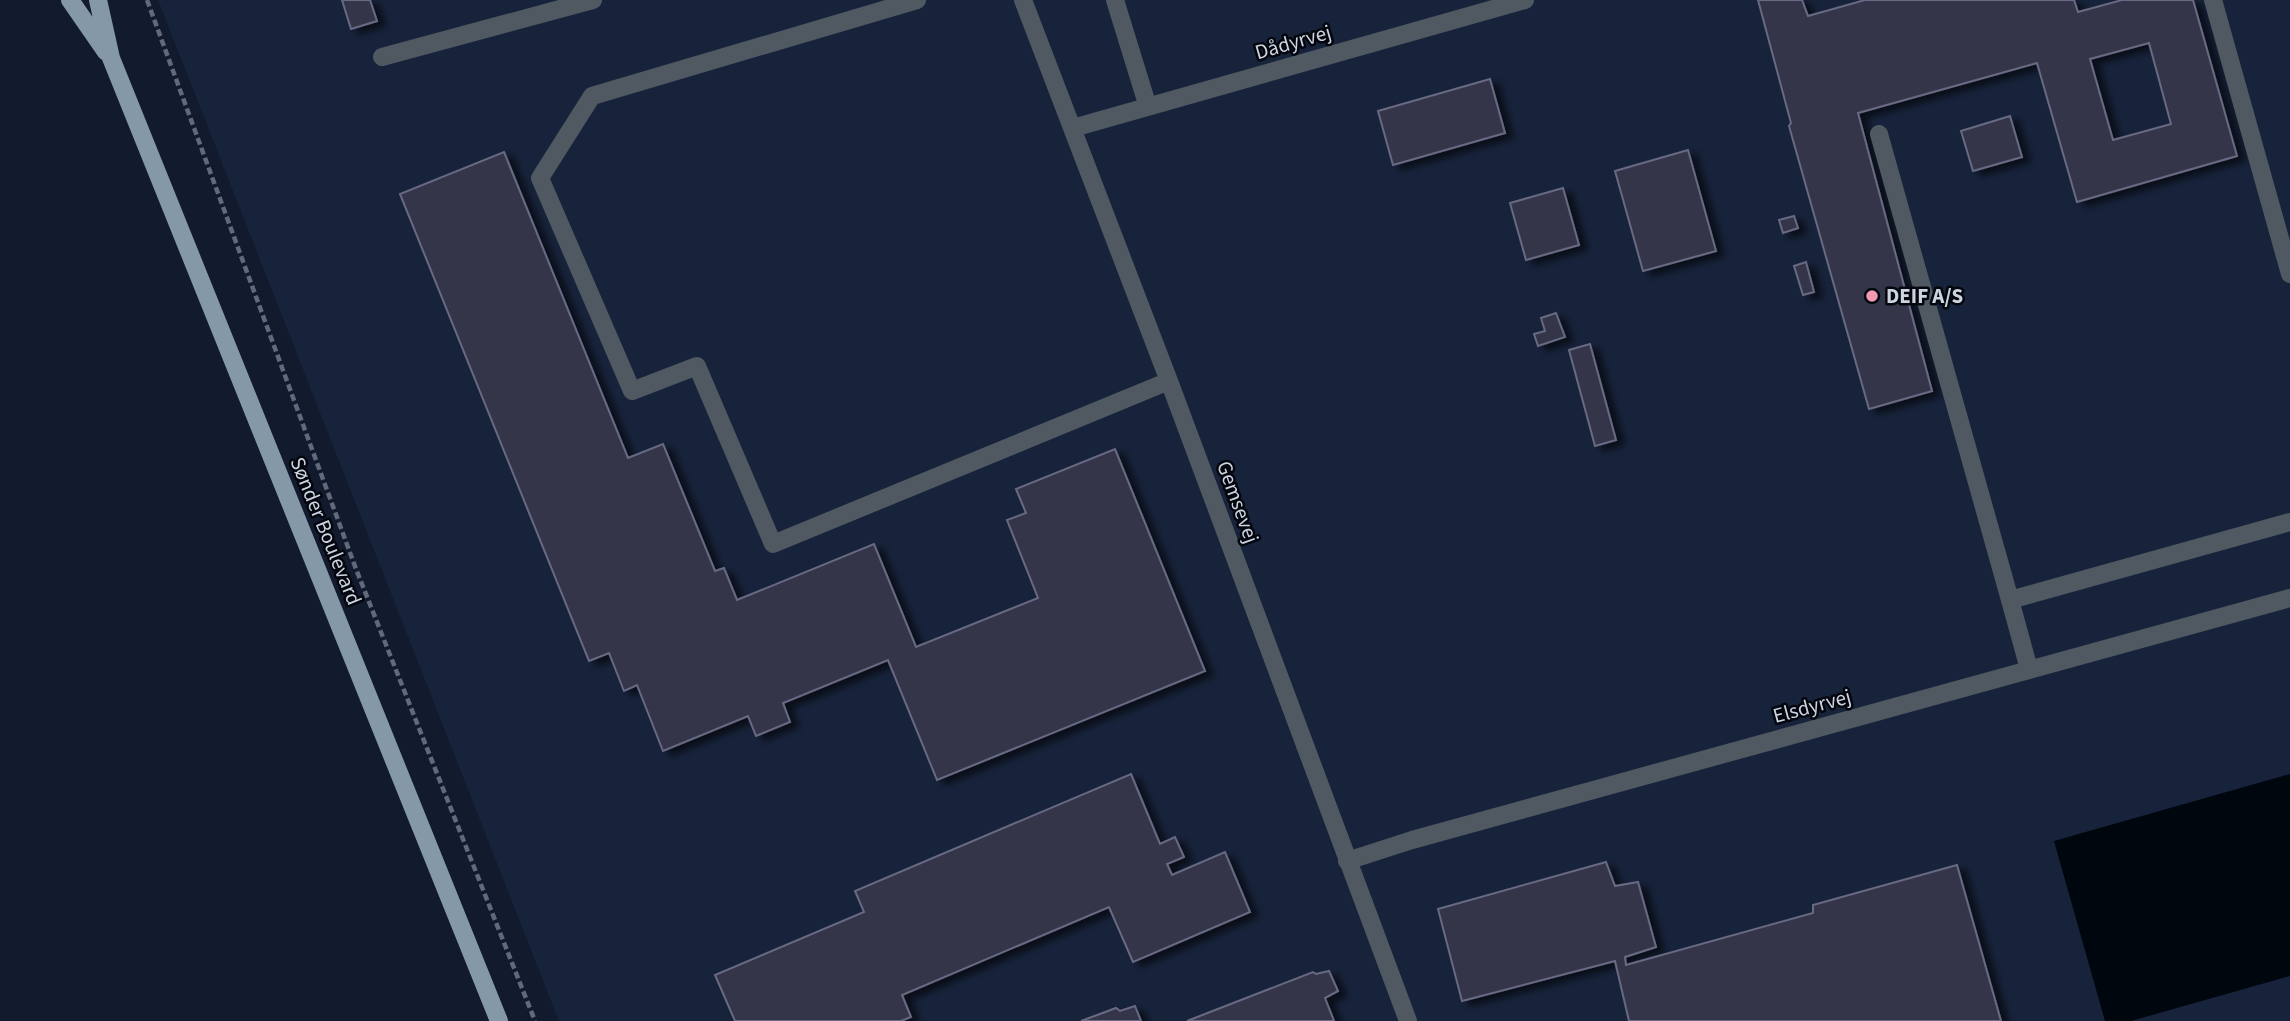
<svg xmlns="http://www.w3.org/2000/svg" width="2290" height="1021" font-family="'Source Sans 3',sans-serif">
  <defs>
    <filter id="shadow"><feDropShadow dx="8" dy="4.5" stdDeviation="3.5" flood-color="#0009"/></filter>
  </defs>
  <rect width="100%" height="100%" fill="#121b2e"/>
  <!-- built -->
  <path fill="#17233b" d="M158 0H2290V1021H559Z"/>
  <!-- water -->
  <path fill="#00060d" d="M2290 774V976L2131 1021H2105L2054 841Z"/>
  <!-- building -->
  <path fill="#34344a" stroke="#686982" stroke-width="2" fill-rule="evenodd" filter="url(#shadow)" d="M342 0H370L377 21 351 29Z
    M1758 0H1802L1808 16 1865 0H2074L2078 12 2122 0H2193L2237 156 2077 202 2037 63 1858 113 1932 391 1869 409 1789 126 1791 123ZM2149 43 2171 124 2113 140 2090 59Z
    M1490 79 1505 133 1393 165 1378 111Z
    M2010 116 2022 157 1973 171 1961 131Z
    M1688 150 1716 251 1643 271 1615 171Z
    M504 152 628 458 663 444 715 571 724 568 737 600 874 544 916 647 1038 598 1007 520 1026 513 1016 489 1115 449 1205 671 937 780 888 660 783 703 790 722 756 736 748 716 663 751 637 685 624 691 609 653 589 661 400 194Z
    M1563 188 1579 245 1526 260 1510 203Z
    M1794 216 1798 228 1783 233 1779 220Z
    M1806 262 1814 292 1803 295 1794 266Z
    M1556 313 1565 337 1538 346 1534 334 1545 331 1541 318Z
    M1590 344 1616 440 1595 446 1569 350Z
    M1131 774 1160 844 1175 837 1184 857 1167 864 1172 875 1225 852 1250 912 1133 962 1109 907 902 995 911 1017 901 1021H735L715 975 864 912 855 891Z
    M1606 862 1615 886 1638 882 1656 947 1625 957 1626 965 1813 913V905L1957 865 2001 1021H1629L1615 961 1462 1001 1438 909Z
    M1329 971 1338 991 1325 998 1334 1021H1187L1313 972 1316 974Z
    M1135 1006 1141 1021H1081L1116 1008 1120 1011Z"/>
  <g fill="none" stroke-linecap="round" stroke-linejoin="round">
    <!-- path -->
    <path stroke="#61697a" stroke-width="4.5" stroke-dasharray="7 3.5" stroke-linecap="butt" d="M147 0 356 569 535 1021"/>
    <!-- minor -->
    <path stroke="#505961" stroke-width="18" d="M917 0 592 96 540 178 632 391 697 366 773 544 1169 381
      M1023 0 1169 381 1408 1021
      M1115 0 1148 107
      M2213 0 2290 274
      M382 57 593 0
      M1073 128 1525 0
      M1879 134 2010 600 2290 522
      M2010 600 2029 669
      M1347 861 1412 840 2290 598"/>
    <!-- major -->
    <path stroke="#8498a8" stroke-width="18" d="M70 0 106 52
      M98 0 111 58 499 1021"/>
  </g>
  <!-- markers -->
  <circle fill="#f19ab1" stroke="#04060e" stroke-width="2.5" cx="1872" cy="296" r="7"/>
  <g text-anchor="middle" dominant-baseline="central" stroke-width="5" stroke-linejoin="round" paint-order="stroke">
    <!-- street labels -->
    <g font-size="21" fill="#cdd4e1" stroke="#04060e">
      <text transform="translate(1293 42) rotate(-16)">Dådyrvej</text>
      <text transform="translate(1238 502) rotate(70)">Gemsevej</text>
      <text transform="translate(326 531) rotate(68)">Sønder Boulevard</text>
      <text transform="translate(1812 706) rotate(-15)">Elsdyrvej</text>
    </g>
    <!-- poi labels -->
    <g font-size="21" font-weight="bold" fill="#cdd4e1" stroke="#04060e" text-anchor="start">
      <text x="1886" y="296">DEIF A/S</text>
    </g>
  </g>
</svg>
